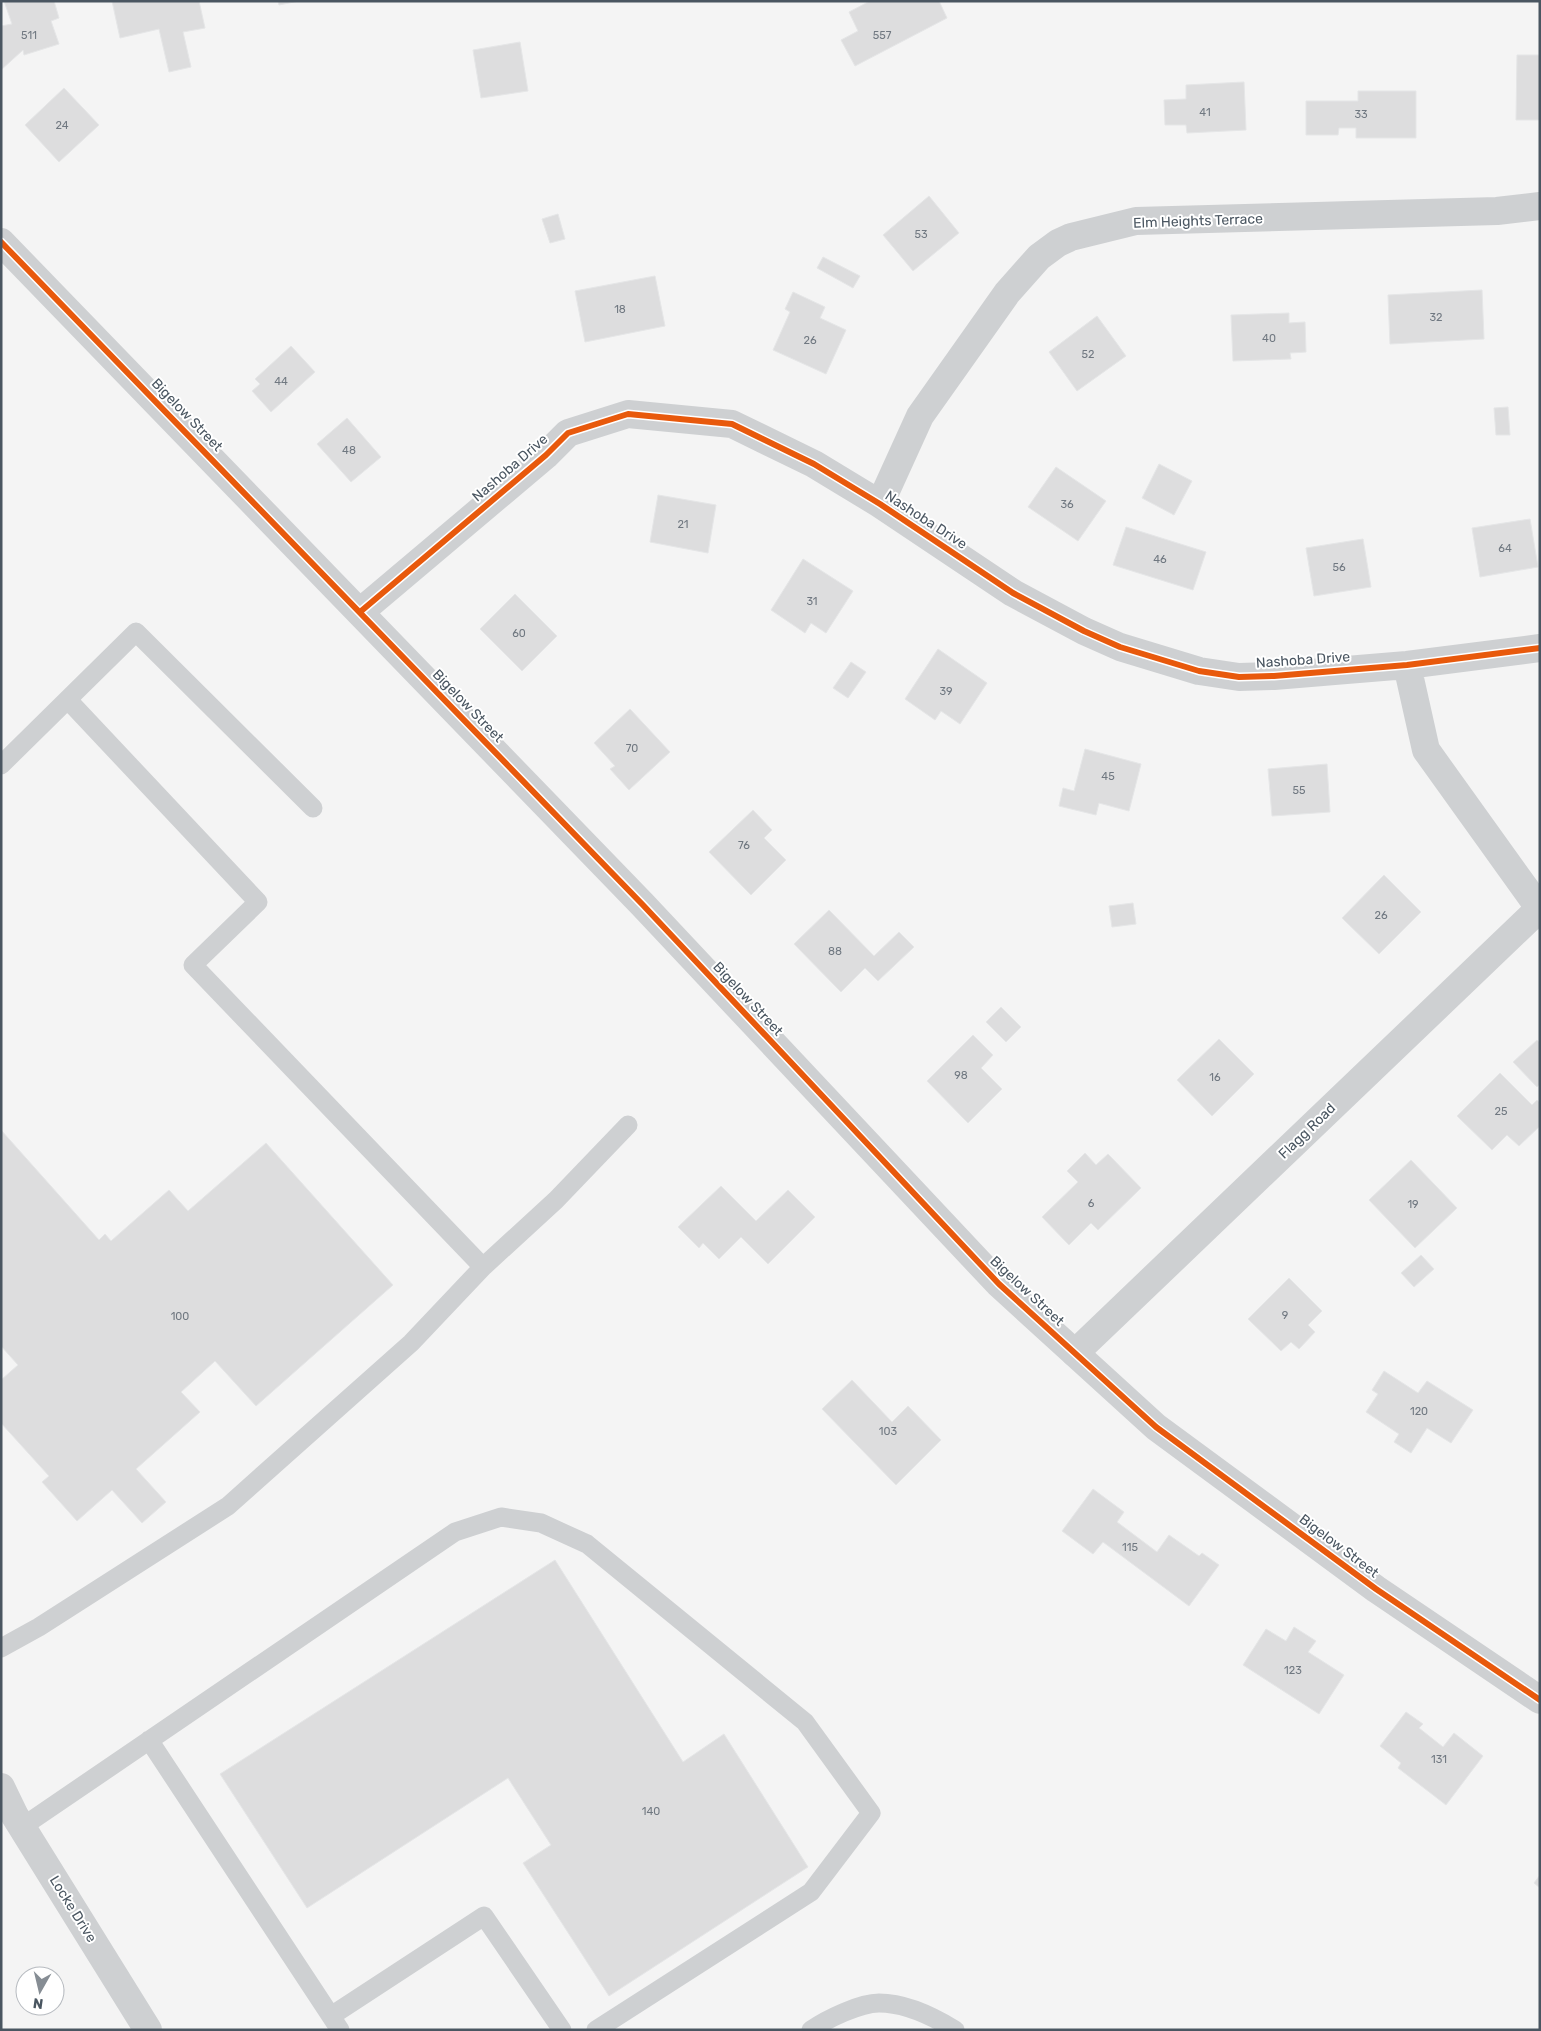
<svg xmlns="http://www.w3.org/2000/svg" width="1541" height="2031" font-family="Rubik,sans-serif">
  <rect width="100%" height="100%" fill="#f4f4f4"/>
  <!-- building -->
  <path fill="#ddddde" stroke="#e5e6e7" d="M4 1H54L59 18 51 21 59 44 24 55 23 50 1 70V26L12 24Z
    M112 1H199L205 28 183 32 191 67 169 72 159 29 120 38Z
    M278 1H299L279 5Z
    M870 1H939L947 18 855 66 841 40 858 31 849 12Z
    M520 42 528 91 481 98 473 50Z
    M1517 55H1540V120H1516Z
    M1244 82 1246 130 1187 133 1186 125H1165L1164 100 1186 99V85Z
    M64 88 99 125 59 162 25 125Z
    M1358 91H1416V138H1356V128H1339L1338 135H1306V101H1358Z
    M929 196 959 233 913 271 883 235Z
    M558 214 565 239 550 243 542 219Z
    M823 257 860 276 853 288 817 268Z
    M655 276 665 326 585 342 575 291Z
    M1482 290 1484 339 1390 344 1388 295Z
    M793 292 825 307 820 318 846 330 826 374 773 350 790 312 785 309Z
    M1289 313V323L1305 322 1306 352 1290 353 1291 359 1233 361 1231 315Z
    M1097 316 1126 356 1077 391 1049 352Z
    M291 346 315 372 271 412 252 391 260 384 255 379Z
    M1508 407 1510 435H1496L1494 408Z
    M347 418 381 457 351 482 317 444Z
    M1159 464 1192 481 1174 515 1142 498Z
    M1056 467 1106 501 1078 541 1028 507Z
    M658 495 716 505 708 553 650 542Z
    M1530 519 1538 567 1480 577 1472 528Z
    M1126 527 1206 552 1193 590 1113 565Z
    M1363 539 1371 587 1314 596 1306 548Z
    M803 559 853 591 826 633 811 623 805 633 771 610Z
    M515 594 557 636 522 671 480 629Z
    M938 649 987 683 960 724 941 711 935 720 905 699Z
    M851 662 866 672 848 698 833 688Z
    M630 709 670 752 629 790 610 769 615 766 594 743Z
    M1085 749 1141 764 1129 811 1099 803 1096 815 1059 806 1063 788 1074 791Z
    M1327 764 1330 812 1272 816 1268 769Z
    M753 810 772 830 764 838 786 860 751 895 709 852Z
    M1384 875 1421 912 1379 954 1342 918Z
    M1133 903 1136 924 1112 927 1109 906Z
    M829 910 874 956 899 932 914 947 878 981 865 968 841 992 794 944Z
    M1001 1007 1021 1027 1006 1042 986 1022Z
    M973 1035 993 1055 981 1068 1002 1089 968 1123 927 1081Z
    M1219 1039 1254 1074 1212 1116 1177 1080Z
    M1537 1040 1540 1043V1084L1537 1087 1513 1062Z
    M1500 1073 1532 1105 1537 1100 1540 1103V1126L1519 1146 1507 1135 1492 1150 1457 1116Z
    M1 1130 99 1240 105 1234 111 1241 169 1190 188 1211 266 1143 393 1285 256 1406 215 1361 181 1392 200 1412 136 1469 166 1502 142 1523 112 1490 77 1521 42 1482 49 1476 1 1423V1380L18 1365 1 1346Z
    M1085 1153 1096 1165 1108 1154 1141 1188 1098 1230 1091 1223 1069 1245 1042 1217 1078 1182 1067 1171Z
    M1411 1160 1457 1208 1415 1248 1369 1200Z
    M721 1186 756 1221 788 1190 815 1217 768 1264 741 1237 719 1259 703 1243 699 1248 678 1227Z
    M1421 1255 1434 1269 1414 1287 1401 1273Z
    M1289 1278 1322 1311 1308 1325 1315 1332 1299 1349 1291 1342 1281 1351 1248 1319Z
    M1384 1371 1418 1393 1427 1381 1473 1410 1451 1443 1427 1428 1411 1453 1394 1442 1399 1434 1366 1412 1378 1394 1372 1390Z
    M852 1380 892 1422 908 1406 941 1440 896 1485 822 1409Z
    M1093 1489 1124 1512 1117 1522 1157 1552 1169 1535 1199 1556 1202 1553 1219 1565 1189 1606 1103 1542 1093 1554 1062 1531Z
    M555 1560 683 1762 724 1734 808 1867 609 1996 523 1863 551 1845 508 1778 307 1908 220 1774Z
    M1294 1627 1316 1641 1308 1652 1344 1675 1319 1714 1243 1665 1266 1629 1286 1641Z
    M1406 1712 1423 1724 1419 1728 1443 1747 1454 1733 1483 1756 1446 1805 1398 1768 1401 1763 1380 1746Z
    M1540 1875V1888L1534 1883Z"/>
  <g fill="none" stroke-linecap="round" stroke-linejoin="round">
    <!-- service -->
    <path stroke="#ced0d2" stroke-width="19" d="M68 700 258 902 193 965 483 1267
      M1 765 136 632 313 808
      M1 1648 39 1627 228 1506 411 1343 483 1267 556 1200 628 1125
      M149 1740 340 2030
      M22 1827 455 1532 501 1517 541 1523 587 1544 805 1722 871 1813 811 1892 596 2030
      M331 2016 484 1916 562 2030
      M811 2030C827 2019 860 2003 879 2003 905 2003 934 2017 955 2030"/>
    <!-- minor -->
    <path stroke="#ced0d2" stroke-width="28" d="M880 504 920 416 1007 293 1039 257 1058 243 1071 237 1136 221 1497 211 1540 206
      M360 612 546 455 568 433 628 414 732 424 814 464 880 504 1013 593 1084 631 1120 647 1199 671 1239 677 1274 676 1407 665 1540 648
      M1407 665 1426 750 1540 909
      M1075 1353 1539 909
      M1 1787 15 1816 148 2030"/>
    <!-- tertiary -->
    <path stroke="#ced0d2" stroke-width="28" d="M1 242 642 904 999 1284 1156 1427 1376 1589 1540 1700"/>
    <!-- cycleway casing -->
    <g stroke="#fff" stroke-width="9">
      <path id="cycleway" d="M1 242 642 904 999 1284 1156 1427 1376 1589 1540 1700
        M360 612 546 455 568 433 628 414 732 424 814 464 880 504 1013 593 1084 631 1120 647 1199 671 1239 677 1274 676 1407 665 1540 648"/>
    </g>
    <!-- cycleway -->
    <use href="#cycleway" stroke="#e8590c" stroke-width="6"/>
  </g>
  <g text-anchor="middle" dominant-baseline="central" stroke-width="4" stroke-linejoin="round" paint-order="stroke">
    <!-- number labels -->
    <g font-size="11" fill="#707881">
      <text x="29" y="35">511</text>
      <text x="882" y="35">557</text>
      <text x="1205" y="112">41</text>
      <text x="1361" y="114">33</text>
      <text x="62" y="125">24</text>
      <text x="921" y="234">53</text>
      <text x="620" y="309">18</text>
      <text x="1436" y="317">32</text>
      <text x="1269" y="338">40</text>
      <text x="810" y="340">26</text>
      <text x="1088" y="354">52</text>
      <text x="281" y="381">44</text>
      <text x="349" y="450">48</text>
      <text x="1067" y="504">36</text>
      <text x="683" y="524">21</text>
      <text x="1505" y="548">64</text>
      <text x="1160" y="559">46</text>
      <text x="1339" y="567">56</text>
      <text x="812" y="601">31</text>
      <text x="519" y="633">60</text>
      <text x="946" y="691">39</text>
      <text x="632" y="748">70</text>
      <text x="1108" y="776">45</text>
      <text x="1299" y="790">55</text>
      <text x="744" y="845">76</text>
      <text x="1381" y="915">26</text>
      <text x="835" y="951">88</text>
      <text x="961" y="1075">98</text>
      <text x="1215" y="1077">16</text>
      <text x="1501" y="1111">25</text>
      <text x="1091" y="1203">6</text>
      <text x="1413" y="1204">19</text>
      <text x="1285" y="1315">9</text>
      <text x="180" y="1316">100</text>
      <text x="1419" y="1411">120</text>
      <text x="888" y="1431">103</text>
      <text x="1130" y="1547">115</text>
      <text x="1293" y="1670">123</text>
      <text x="1439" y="1759">131</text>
      <text x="651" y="1811">140</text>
    </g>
    <!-- street labels -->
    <g font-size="14" fill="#4a5661" stroke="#fff">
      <text transform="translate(1198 221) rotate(-2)">Elm Heights Terrace</text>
      <text transform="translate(187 415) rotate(46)">Bigelow Street</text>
      <text transform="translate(510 468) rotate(-41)">Nashoba Drive</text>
      <text transform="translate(926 520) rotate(33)">Nashoba Drive</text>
      <text transform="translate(1303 660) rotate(-4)">Nashoba Drive</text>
      <text transform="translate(468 706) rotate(46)">Bigelow Street</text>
      <text transform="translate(748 999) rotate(47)">Bigelow Street</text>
      <text transform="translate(1307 1131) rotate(-44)">Flagg Road</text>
      <text transform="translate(1027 1291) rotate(43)">Bigelow Street</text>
      <text transform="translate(1339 1546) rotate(37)">Bigelow Street</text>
      <text transform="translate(73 1909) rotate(58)">Locke Drive</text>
    </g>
  </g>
  <!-- border -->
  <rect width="1541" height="2031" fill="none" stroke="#4a5661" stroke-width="5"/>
  <!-- north arrow -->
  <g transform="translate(40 1991) rotate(188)"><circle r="24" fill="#ffffff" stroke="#b7bbc0"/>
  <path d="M0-4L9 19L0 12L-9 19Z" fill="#868d94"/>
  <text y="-8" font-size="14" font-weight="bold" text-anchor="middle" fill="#4a5661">N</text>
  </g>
</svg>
